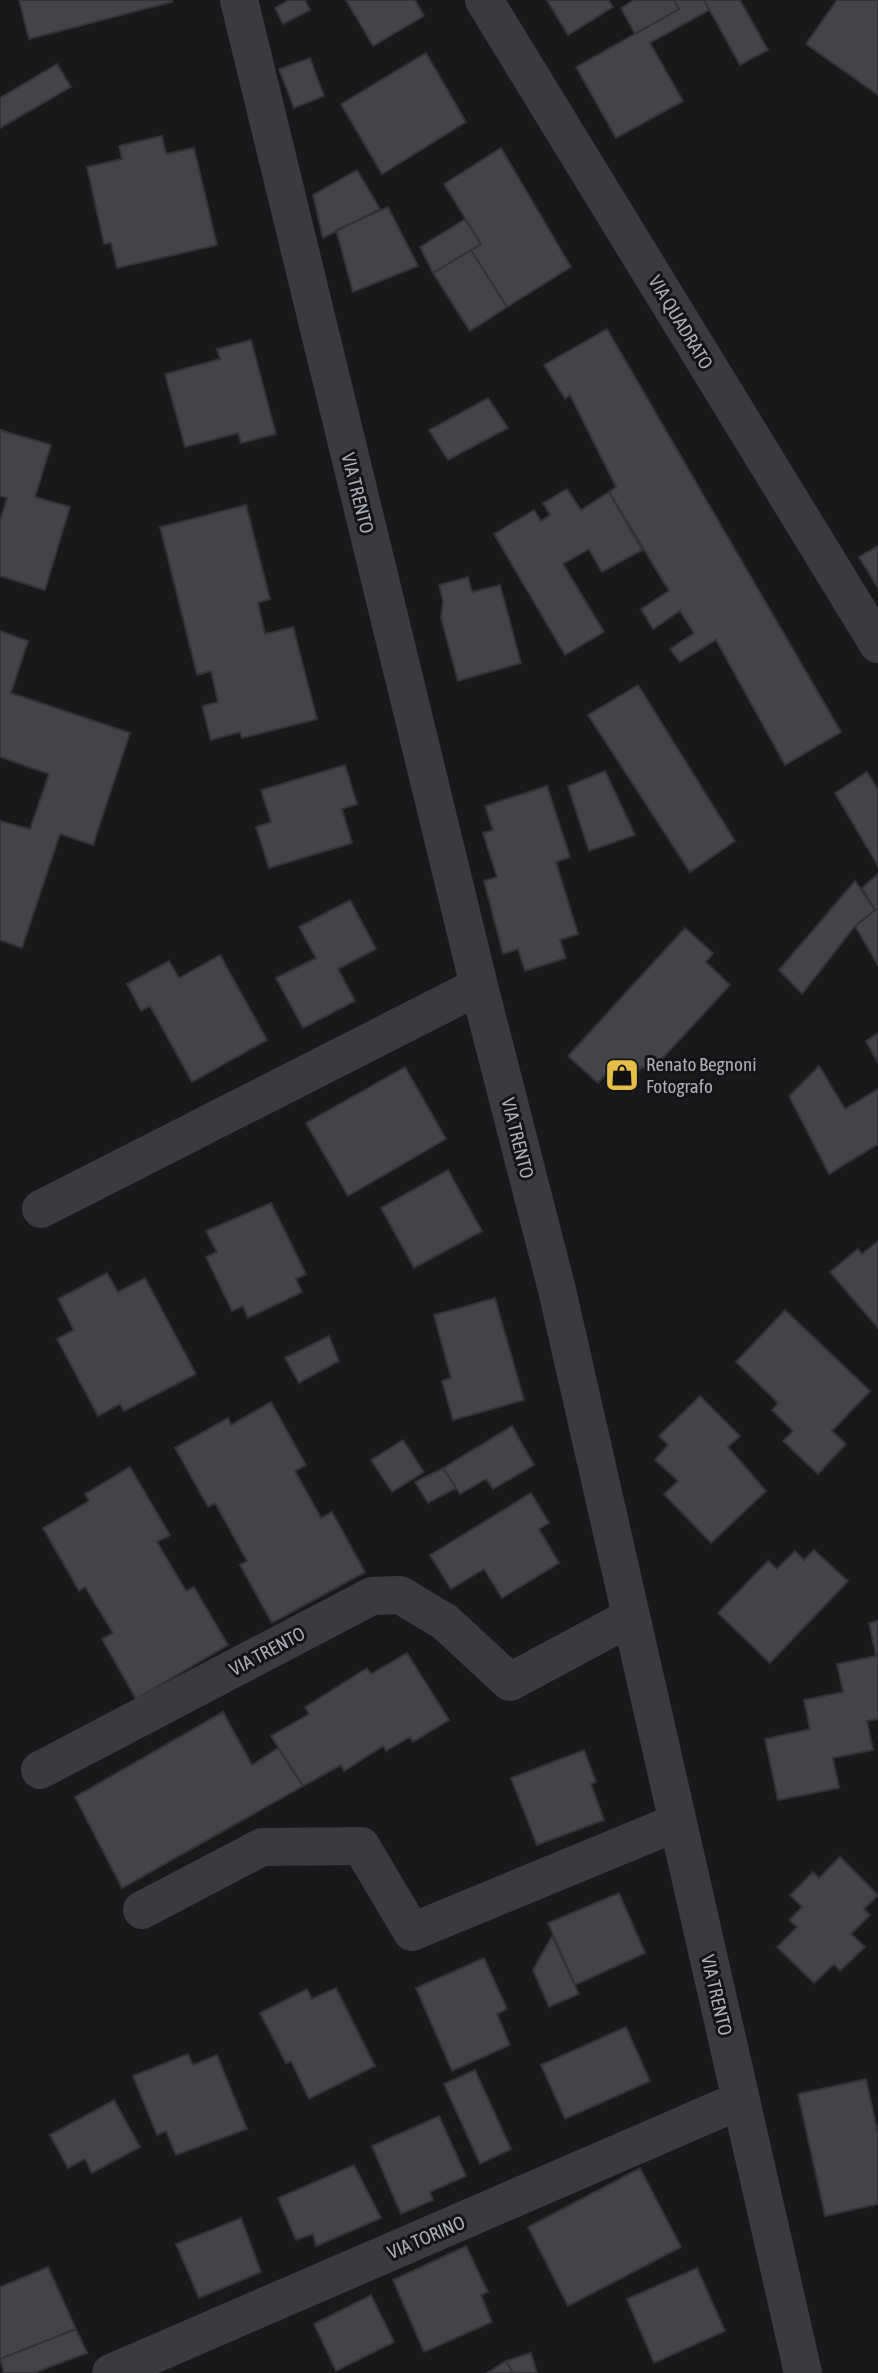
<svg xmlns="http://www.w3.org/2000/svg" width="878" height="2373" font-family="'Asap Condensed',sans-serif">
  <rect width="100%" height="100%" fill="#19191b"/>
  <!-- building -->
  <path fill="#434447" stroke="#333336" stroke-width="2" d="M19 0H172V2L29 39Z
    M289 0H305L310 10 283 24 275 8Z
    M346 0H415L424 16 373 46Z
    M547 0H608L613 7 568 35Z
    M634 0H674L679 9 635 34 621 8Z
    M674 0H704L709 10 650 43 683 101 616 138 576 67 679 9Z
    M704 0H740L768 50 740 65Z
    M837 0H878V95L806 44Z
    M426 53 466 122 382 174 341 104Z
    M310 58 324 96 294 108 279 69Z
    M57 64 71 87 0 128V98Z
    M162 136 166 154 194 148 217 245 117 268 111 243 104 244 87 167 122 159 119 146Z
    M501 148 571 267 507 307 471 250 481 244 444 184Z
    M357 170 380 209 323 238 313 195Z
    M388 207 418 266 353 292 336 230Z
    M465 219 481 244 433 273 420 247Z
    M471 250 507 307 470 331 433 273Z
    M607 329 841 732 785 765 716 640 680 662 670 649 694 633 680 611 653 629 641 609 669 591 609 492 616 487 570 395 565 399 544 365Z
    M251 340 276 434 241 443 238 433 185 447 165 374 220 359 217 349Z
    M488 398 508 428 448 460 429 430Z
    M0 430 51 445 35 497 70 507 45 590 0 576V520L7 498 0 496Z
    M567 489 581 510 609 492 642 550 602 572 589 549 563 564 604 632 565 655 494 534 534 510 541 521 550 515 543 503Z
    M246 505 270 599 258 603 265 634 293 627 317 719 242 738 240 732 211 740 202 706 218 702 211 671 197 675 160 527Z
    M878 546V588L859 557Z
    M468 577 472 592 500 585 521 663 458 681 441 618 443 601 439 585Z
    M0 631 28 641 11 693 130 733 93 845 60 834 22 948 0 940V821L30 829 49 774 0 757Z
    M638 685 735 841 690 872 588 715Z
    M345 765 357 804 342 809 352 843 269 868 256 827 271 822 261 790Z
    M605 771 635 835 589 851 568 786Z
    M867 772 878 790V866L835 793Z
    M547 786 570 857 556 862 578 934 560 940 566 958 525 971 518 949 503 954 484 881 497 877 483 833 493 830 485 806Z
    M878 874V965L855 926 875 910 862 888Z
    M855 881 875 910 855 926 802 994 779 970Z
    M350 900 376 949 338 969 355 1001 303 1028 276 978 316 958 299 927Z
    M685 928 713 953 706 962 730 985 649 1073 642 1067 623 1088 607 1073 598 1083 568 1056Z
    M220 955 267 1040 192 1082 150 1006 141 1011 127 984 169 961 179 978Z
    M878 1033V1063L866 1041Z
    M819 1066 845 1109 878 1089V1144L829 1174 789 1096Z
    M405 1067 446 1139 348 1196 306 1123Z
    M448 1170 482 1231 414 1268 381 1208Z
    M271 1203 306 1274 296 1279 302 1292 248 1318 243 1306 232 1311 206 1257 217 1252 206 1231Z
    M878 1241V1328L830 1272 858 1249 862 1254Z
    M107 1273 118 1292 145 1278 196 1374 124 1411 120 1404 98 1416 57 1339 74 1330 58 1299Z
    M495 1298 524 1400 453 1420 442 1381 451 1378 434 1315Z
    M785 1310 870 1391 832 1431 846 1444 818 1474 783 1441 793 1431 772 1410 778 1403 736 1362Z
    M329 1336 339 1361 299 1383 285 1358Z
    M700 1396 740 1436 728 1447 766 1491 711 1543 664 1494 678 1481 655 1460 668 1445 659 1436Z
    M271 1402 306 1465 295 1471 321 1518 332 1512 365 1572 272 1623 240 1565 247 1561 215 1503 208 1507 175 1448 228 1418 231 1425Z
    M512 1426 534 1465 493 1489 486 1479 460 1494 443 1468Z
    M403 1440 424 1472 392 1492 371 1460Z
    M130 1467 170 1535 157 1542 186 1591 194 1587 228 1645 136 1699 102 1639 113 1633 85 1587 79 1591 43 1528 89 1501 85 1494Z
    M443 1468 456 1488 428 1503 415 1482Z
    M531 1493 549 1523 539 1529 559 1563 502 1598 484 1569 451 1589 430 1555Z
    M814 1550 848 1581 770 1663 718 1613 768 1561 777 1569 795 1551 804 1560Z
    M878 1621V1719L867 1721 873 1750 833 1758 839 1788 778 1800 765 1739 810 1729 804 1700 843 1692 837 1664 876 1656 869 1623Z
    M407 1653 449 1720 413 1742 410 1737 386 1751 383 1746 344 1771 341 1765 303 1786 271 1736 309 1714 305 1707 367 1668 371 1674Z
    M223 1712 252 1765 278 1748 303 1786 122 1888 75 1797Z
    M584 1750 596 1782 591 1784 604 1820 537 1845 511 1778Z
    M840 1857 878 1895 864 1909 870 1915 851 1934 865 1947 840 1971 834 1964 814 1983 777 1947 797 1927 789 1920 802 1907 790 1895 813 1872 819 1878Z
    M619 1893 645 1953 575 1985 548 1923Z
    M552 1936 579 1994 549 2007 533 1970Z
    M484 1958 507 2009 497 2014 510 2045 452 2071 416 1988Z
    M336 1988 375 2066 309 2099 291 2061 286 2063 260 2013 307 1989 312 1999Z
    M626 2027 650 2081 565 2119 541 2065Z
    M188 2054 193 2065 217 2055 247 2129 176 2155 166 2131 157 2135 133 2076Z
    M475 2070 511 2149 480 2164 444 2084Z
    M866 2079 878 2133V2204L825 2216 798 2094Z
    M114 2100 140 2147 92 2173 85 2159 68 2168 50 2135Z
    M439 2116 466 2176 430 2192 433 2200 401 2214 372 2146Z
    M354 2165 381 2218 316 2246 313 2234 296 2240 278 2198Z
    M640 2168 681 2247 568 2306 528 2227Z
    M241 2218 261 2272 199 2298 176 2244Z
    M466 2246 488 2292 481 2295 492 2322 424 2352 393 2280Z
    M48 2267 76 2329 0 2359V2287Z
    M697 2268 725 2331 654 2363 627 2299Z
    M371 2295 394 2342 336 2371 314 2324Z
    M76 2329 87 2353 34 2373H4L0 2359Z
    M531 2353 537 2373H513L506 2361Z
    M506 2361 513 2373H487Z"/>
  <g fill="none" stroke-linecap="round" stroke-linejoin="round">
    <!-- minor -->
    <path stroke="#3a3a3f" stroke-width="38" d="M239 0 479 986 557 1290 803 2373
      M484 0 878 644
      M41 1209 479 986
      M40 1770 372 1596 400 1595 445 1622 510 1682 631 1617
      M142 1910 262 1847 361 1846 412 1932 678 1822
      M111 2373 741 2100"/>
  </g>
  <!-- icons -->
  <defs>
    <g id="shop-square" transform="scale(1.75)"><rect x="-9" y="-9" width="18" height="18" rx="4" fill="#e4be47" stroke="#141416"/><path d="M-5-2.5h2.3a2.7 3.5 0 0 1 5.4 0H5L5.5 6h-11ZM-1.5-2.5h3a1.5 2.3 0 0 0-3 0Z" fill="#111"/></g>
  </defs>
  <g fill-rule="evenodd">
    <use href="#shop-square" x="622" y="1075"/>
  </g>
  <g text-anchor="middle" dominant-baseline="central" stroke-width="6" stroke-linejoin="round" paint-order="stroke">
    <!-- street labels -->
    <g font-size="19" fill="#acafb9" stroke="#141416">
      <text transform="translate(681 322) rotate(59)">VIA QUADRATO</text>
      <text transform="translate(358 493) rotate(76)">VIA TRENTO</text>
      <text transform="translate(518 1138) rotate(76)">VIA TRENTO</text>
      <text transform="translate(267 1651) rotate(-28)">VIA TRENTO</text>
      <text transform="translate(717 1995) rotate(77)">VIA TRENTO</text>
      <text transform="translate(426 2237) rotate(-23)">VIA TORINO</text>
    </g>
    <!-- poi labels -->
    <g font-size="19" fill="#acafb9" stroke="#141416" text-anchor="start">
      <text x="646" y="1064">Renato Begnoni<tspan x="646" dy="22">Fotografo</tspan></text>
    </g>
  </g>
</svg>
